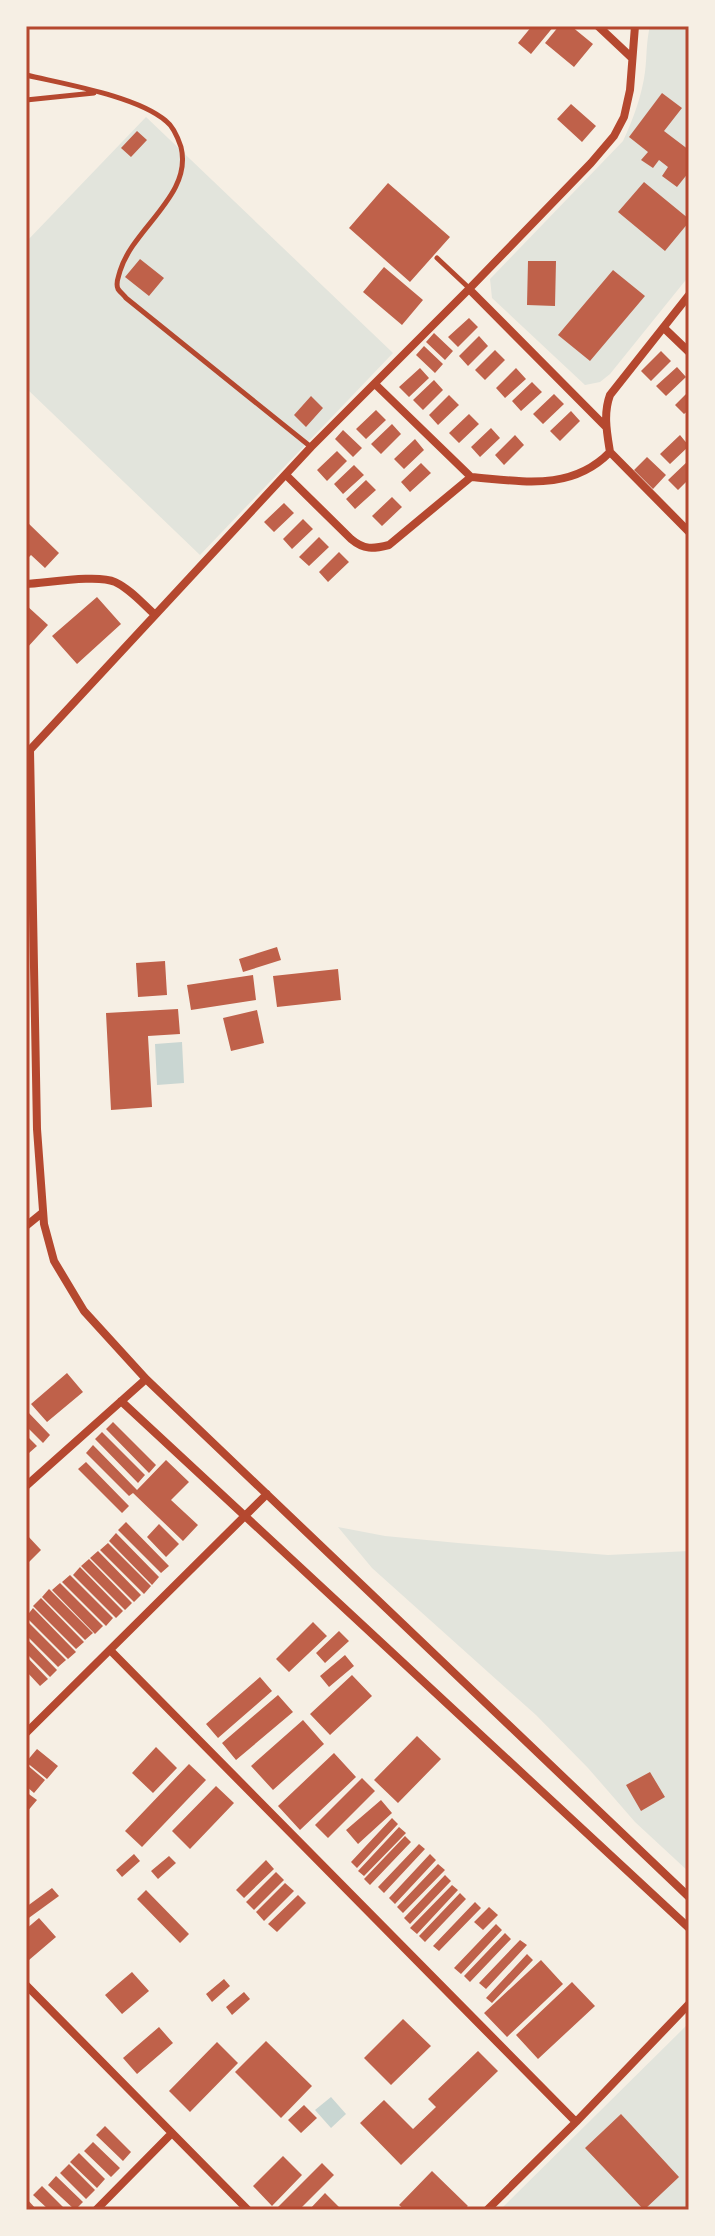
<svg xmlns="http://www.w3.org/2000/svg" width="715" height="2236" font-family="Manrope,sans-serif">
  <rect width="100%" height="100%" fill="#f6efe4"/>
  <!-- green -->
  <path fill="#e2e4dc" d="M650 26H689V276L610 374 600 382 585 385 492 298 490 279 623 141C633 120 642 95 645 72 647 56 646 42 650 26Z
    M146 117 393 353 200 555 26 388V242Z
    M338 1527 385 1536 458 1543 608 1555 689 1551V1872L635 1822 588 1768 536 1715 372 1568Z
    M689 2023V2210H500Z"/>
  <!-- water -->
  <path fill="#c9d6d2" d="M182 1042 184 1083 157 1085 155 1044Z
    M331 2097 346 2114 331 2128 315 2110Z"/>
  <!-- building -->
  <path fill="#bf614a" d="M532 26H554L531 54 518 43Z
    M559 26H571L593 44 574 67 545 43Z
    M662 93 682 108 664 131 689 150V172L677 187 662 176 668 167 659 160 653 168 641 160 648 152 629 137Z
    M571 104 596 126 582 142 557 119Z
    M137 131 147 140 131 157 121 148Z
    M644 182 689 219V222L665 251 618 212Z
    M388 183 450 237 410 282 349 228Z
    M140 259 164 278 149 296 125 277Z
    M528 261H556L555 306 527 305Z
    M384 267 423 300 402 325 363 292Z
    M613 270 645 296 590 361 558 335Z
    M469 318 478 327 458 347 448 337Z
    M434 333 453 351 445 360 426 342Z
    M479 336 488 346 468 366 459 356Z
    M424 346 443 364 435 373 416 355Z
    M495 350 505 360 485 380 475 370Z
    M661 351 671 361 651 381 641 371Z
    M677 367 686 377 666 396 656 386Z
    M420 368 429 378 409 397 399 387Z
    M516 368 526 379 505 398 496 388Z
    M434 380 443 390 423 410 413 400Z
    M532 382 542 392 521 411 512 401Z
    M689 391V410L684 414 675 405Z
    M554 394 564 404 543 424 533 414Z
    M449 395 459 405 438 425 429 415Z
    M311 396 323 408 306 427 294 415Z
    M376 410 386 420 366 439 356 429Z
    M571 411 580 421 560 441 550 431Z
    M469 414 479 424 459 443 449 433Z
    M392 424 401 434 381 454 371 444Z
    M491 428 500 438 480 457 471 447Z
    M343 430 362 448 353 457 335 439Z
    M515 435 524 445 504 465 495 455Z
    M680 435 689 446 670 464 660 454Z
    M415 439 424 450 404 469 394 459Z
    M337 451 347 461 327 481 317 470Z
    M647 457 666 475 653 489 634 470Z
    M689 460V479L678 490 668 480Z
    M421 463 431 473 410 492 401 482Z
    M354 465 364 475 343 494 334 484Z
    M366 480 376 490 355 509 346 499Z
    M392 497 402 507 382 526 372 516Z
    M284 503 294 513 274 532 264 522Z
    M303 519 313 529 292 549 283 539Z
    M26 521 59 553 45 568 31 555 26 560Z
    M319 537 329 547 309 566 299 557Z
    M339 552 349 562 328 582 319 572Z
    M97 597 121 624 77 664 52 636Z
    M26 605 48 625 26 649Z
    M277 947 281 960 243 972 239 959Z
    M165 961 167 995 138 997 136 963Z
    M338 969 341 1000 277 1007 273 976Z
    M253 975 256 1000 191 1010 187 985Z
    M178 1009 180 1034 148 1036 152 1107 111 1110 106 1013Z
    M257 1010 264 1043 231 1051 223 1018Z
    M67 1373 83 1392 47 1422 31 1404Z
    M26 1410 50 1435 43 1443 26 1426Z
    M113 1422 156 1465 149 1473 106 1429Z
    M102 1432 145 1475 138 1483 95 1439Z
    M26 1435 37 1446 29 1453 26 1450Z
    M93 1445 137 1490 166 1460 189 1482 171 1500 198 1525 183 1541 133 1493 129 1496 86 1453Z
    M86 1462 129 1506 122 1513 78 1469Z
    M126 1522 169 1566 161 1573 118 1530Z
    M159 1524 179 1544 166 1557 147 1537Z
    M116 1533 159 1577 152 1585 109 1541Z
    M26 1534 41 1550 28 1563 26 1561Z
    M108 1543 151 1586 144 1594 100 1550Z
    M98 1551 141 1595 134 1602 90 1558Z
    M89 1559 132 1603 125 1610 81 1566Z
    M80 1567 123 1611 116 1618 73 1575Z
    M70 1575 113 1618 106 1626 62 1582Z
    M60 1583 103 1626 95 1634 52 1590Z
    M49 1589 93 1633 85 1640 42 1597Z
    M41 1598 84 1642 76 1649 33 1606Z
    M33 1608 76 1652 68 1659 26 1617Z
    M26 1620 66 1660 58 1667 26 1635Z
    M313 1622 327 1636 289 1672 276 1659Z
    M339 1631 349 1641 325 1663 316 1653Z
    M26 1638 57 1670 50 1677 26 1653Z
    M345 1655 354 1666 329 1687 320 1676Z
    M26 1656 48 1679 40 1686 26 1671Z
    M352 1675 372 1696 330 1735 310 1714Z
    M260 1677 272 1691 218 1738 206 1724Z
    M278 1695 293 1712 236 1760 222 1743Z
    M303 1720 324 1744 273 1790 251 1766Z
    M417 1736 441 1759 398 1803 374 1780Z
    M156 1747 177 1768 153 1793 132 1773Z
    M37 1749 58 1766 47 1779 26 1762Z
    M334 1753 356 1777 300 1830 278 1806Z
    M26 1764 45 1780 34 1793 26 1786Z
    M189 1764 206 1780 142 1847 125 1831Z
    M650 1772 665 1797 641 1811 626 1785Z
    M362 1778 375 1791 328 1838 315 1825Z
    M216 1786 234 1803 190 1849 172 1831Z
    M26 1792 37 1800 26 1813Z
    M381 1800 392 1813 358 1844 346 1830Z
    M392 1818 398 1824 357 1868 351 1862Z
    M399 1827 406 1833 364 1876 358 1871Z
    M405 1836 411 1842 370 1885 364 1879Z
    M419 1844 425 1849 384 1893 378 1887Z
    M134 1854 140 1861 122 1877 116 1870Z
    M430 1854 436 1860 395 1904 389 1898Z
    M169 1856 176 1863 158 1879 151 1871Z
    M266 1860 274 1869 244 1898 236 1890Z
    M438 1864 445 1870 403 1913 397 1907Z
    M276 1872 284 1880 254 1910 246 1902Z
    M445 1875 451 1881 410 1924 404 1918Z
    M285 1883 294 1891 264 1921 256 1912Z
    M452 1885 458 1890 417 1934 410 1928Z
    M52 1888 59 1896 26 1920V1907Z
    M146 1890 189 1934 180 1943 137 1899Z
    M460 1893 466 1899 425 1942 419 1936Z
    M298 1895 306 1903 277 1932 268 1924Z
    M475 1902 481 1908 439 1951 433 1946Z
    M489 1907 498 1915 483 1930 474 1922Z
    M39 1918 56 1937 29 1960 26 1957V1929Z
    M496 1924 502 1930 461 1974 454 1968Z
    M505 1933 511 1939 470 1982 464 1976Z
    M520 1940 527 1945 486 1989 479 1983Z
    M527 1954 533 1960 492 2003 486 1998Z
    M541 1960 563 1984 507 2037 484 2013Z
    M132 1972 149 1991 122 2014 105 1995Z
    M224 1979 230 1986 212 2002 206 1994Z
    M572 1982 595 2006 538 2059 516 2035Z
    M244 1992 250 1999 232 2015 226 2007Z
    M403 2019 431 2046 391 2085 364 2058Z
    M159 2027 173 2043 137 2074 123 2058Z
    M266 2041 312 2086 281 2118 235 2072Z
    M217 2042 238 2063 190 2112 169 2091Z
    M478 2051 498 2071 401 2165 360 2123 384 2100 413 2129 436 2107 428 2099Z
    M304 2105 317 2118 301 2133 288 2120Z
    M621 2114 679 2177 644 2210 585 2148Z
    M105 2126 131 2152 123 2161 96 2135Z
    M93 2142 120 2168 111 2177 84 2151Z
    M79 2153 105 2179 97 2188 70 2162Z
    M283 2156 302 2175 272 2206 253 2186Z
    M322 2163 334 2175 299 2210H275Z
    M69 2164 95 2190 86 2199 60 2173Z
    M432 2171 468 2206 463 2210H405L399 2205Z
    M56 2176 83 2202 75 2210 48 2185Z
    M42 2186 66 2210H49L33 2195Z
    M325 2193 340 2208 338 2210H309Z
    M26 2198 37 2210H26Z"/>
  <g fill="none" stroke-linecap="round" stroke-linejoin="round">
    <!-- service -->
    <path stroke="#b5482f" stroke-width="5" d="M26 75C64 84 137 96 166 121 174 127 178 138 181 147 193 195 133 228 120 271 119 276 115 283 118 289 120 292 124 295 126 298L311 447
      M26 100 94 93
      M437 258 469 288"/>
    <!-- minor -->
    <path stroke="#b5482f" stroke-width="8" d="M598 26 632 58
      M469 289 606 427
      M664 328 689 352
      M375 384 471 477
      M610 452C607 433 603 414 610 395L689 295
      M610 452 689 532
      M286 475 351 539C364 550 373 549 389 545L471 477C521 481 571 492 610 452
      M26 584C47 583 98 574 115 582 130 589 142 603 154 614
      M30 750 37 1129 44 1224 54 1261 84 1311 146 1379 689 1897
      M28 752 311 447 469 289 591 163 614 136 624 117 630 90 635 26
      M26 1226 42 1213
      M121 1401 689 1928
      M26 1486 146 1379
      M110 1650 576 2122
      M26 1733 267 1494
      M26 1985 248 2210
      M96 2210 172 2133
      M487 2210 576 2122 689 2004"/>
  </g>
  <!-- border -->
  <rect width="715" height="2236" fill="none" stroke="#f6efe4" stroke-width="56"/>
  <rect x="28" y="28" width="659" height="2180" fill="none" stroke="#b5482f" stroke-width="3"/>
</svg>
